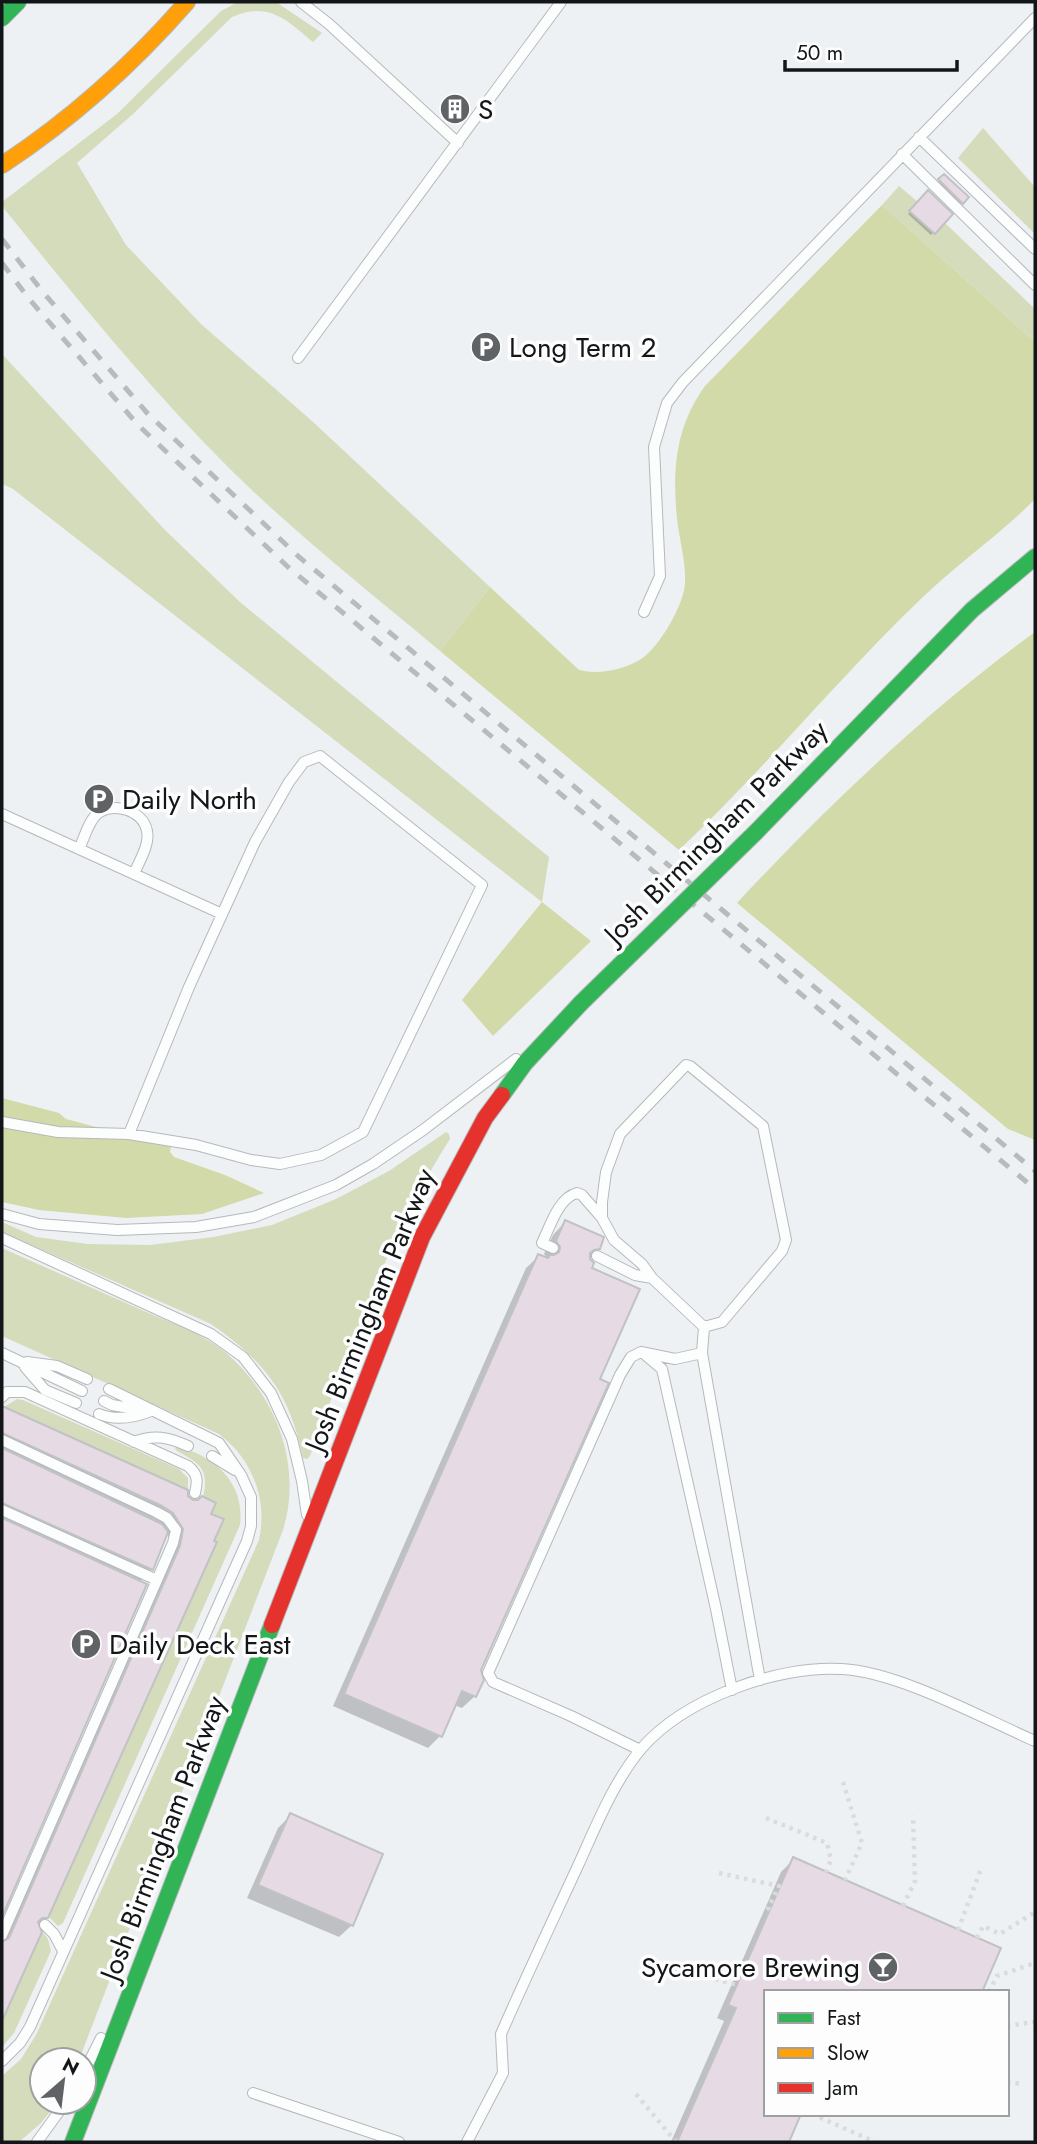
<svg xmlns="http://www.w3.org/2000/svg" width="1037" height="2144" font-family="Jost,sans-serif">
  <rect width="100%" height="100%" fill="#eef1f4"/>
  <!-- green -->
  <path fill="#d5dcbb" d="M238 2H276L322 33 313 42C286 20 269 1 232 17L133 114 77 163 126 245 201 324 312 421 490 587 440 651C370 592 297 535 231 470 148 387 75 297 2 206V202L117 114 221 11Z
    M983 128 1035 187V234L958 158Z
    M899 186 918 202 910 211 934 234 945 223 1035 309V342L882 205Z
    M2 354 165 530 240 602 549 857 542 902 13 489 2 484Z
    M446 1132 449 1134 450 1139C387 1237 351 1348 310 1456L307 1459 303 1458C290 1393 264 1361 211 1324L2 1232V1222L36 1237 88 1244 150 1245 213 1237 272 1225 336 1199 389 1171Z
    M2 1248C49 1269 97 1290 144 1311 171 1323 202 1333 225 1352 276 1395 303 1465 283 1530L79 2060H42V2102H58L41 2123 19 2142H2V2076L21 2059 36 2035 259 1540C268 1499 252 1459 219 1434L2 1336Z
    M17 1399 23 1400 179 1469 188 1478V1490L4 1407Z
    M177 1446C216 1457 245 1483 240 1525L63 1923 58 1926 49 1917 217 1543 214 1541 224 1520 211 1514 216 1503 203 1497C210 1469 199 1463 177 1451L175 1449Z
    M42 1931 48 1939 51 1951 14 2033 2 2047V2005L5 1998 11 2000Z"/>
  <!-- forest -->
  <path fill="#d1daa8" d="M882 205 1035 342V499C1001 534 958 563 923 597 838 678 764 770 679 850L440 651 490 587 579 670C599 675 623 670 641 659 659 648 685 603 685 582 686 560 679 539 677 518 672 469 676 426 705 386Z
    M1035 632V1140L1008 1129 737 903C828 805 927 711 1035 632Z
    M542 902 591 941 493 1036 462 1000Z
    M2 1098 59 1113 66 1119 171 1147 170 1152 174 1157 225 1175 264 1193 202 1214 126 1218 39 1210 2 1202Z"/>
  <!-- shadow -->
  <path fill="#0003" d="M944 176 967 197 959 205 937 183Z
    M928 193 950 214 931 235 908 214Z
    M565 1222 599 1248 589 1258 598 1380 479 1670 475 1696 462 1708 454 1705 440 1736 428 1748 333 1706 526 1268 539 1256 549 1260 544 1254 553 1235Z
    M2 1407 186 1491V1497L192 1502H199L46 1917 38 1926 9 2000 2 2007V1941L168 1560 172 1542 166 1533 152 1569 139 1582 145 1585 2 1913Z
    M291 1815 352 1925 339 1937 247 1898 278 1828Z
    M794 1859 766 1992V2114H799L787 2142H671L724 2021 717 2018 781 1872Z"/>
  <!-- building -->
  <path fill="#e6dbe4" stroke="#c1c2c4" stroke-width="2" d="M944 174 969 197 963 204 938 179Z
    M928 190 953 214 935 234 909 211Z
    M565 1220 604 1237 600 1249 594 1250 590 1253V1259L594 1263 592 1268 640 1289 600 1379 609 1383 481 1670 484 1680 476 1697 462 1691 442 1737 344 1694 538 1254 548 1258 550 1255H554L559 1252 560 1247 556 1241Z
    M2 1406 188 1490V1496L193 1500H198L202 1496 216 1503 211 1514 224 1519 214 1541 217 1542 48 1918H42L38 1922 42 1932 2 2021V1942L9 1938 180 1546 183 1529 173 1513 160 1505 2 1433Z
    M2 1448 162 1524 168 1532 153 1570 2 1503Z
    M2 1518 147 1584 2 1917Z
    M290 1813 383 1854 353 1926 258 1885Z
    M793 1857 1001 1948 982 1992H766V2114H801L789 2142H677L736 2008 728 2005Z"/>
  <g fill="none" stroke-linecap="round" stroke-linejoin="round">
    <!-- lane casing -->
    <g stroke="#b6b9bb" stroke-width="12">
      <path id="lane" d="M301 2 329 24 458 143
        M919 137 1035 249
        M902 154 1035 285
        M298 358 561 2
        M644 612 660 576 654 447 667 403 683 382 1035 18
        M2 814 222 914
        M79 849C84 839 88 822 97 814 113 801 143 810 147 831 150 845 139 861 134 874
        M2 1122 58 1132 129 1134 196 1145 251 1160 280 1164 321 1155 363 1132 482 885 320 756 304 762 289 782 255 842 189 987 129 1134
        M2 1214 39 1224 117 1230 196 1227 254 1217 336 1185 373 1164 423 1130 516 1059
        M2 1238 211 1334 243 1357 271 1393 292 1439 302 1481 307 1515
        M553 1248 542 1243C550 1227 558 1198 577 1193L582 1195 602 1218
        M597 1256 635 1275 652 1278
        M704 1327 722 1322 782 1251 786 1240 763 1126 690 1066 686 1065 620 1134 606 1172 602 1202V1218L614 1240 642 1264 652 1278 704 1327 702 1353 760 1680
        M2 1353 82 1391
        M643 1353 662 1369 716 1609 732 1690
        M27 1362 57 1366 87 1379
        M25 1367 45 1390 76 1403
        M2 1397 7 1392H25L188 1466C198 1474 198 1481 195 1493
        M104 1401 112 1405 147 1411
        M99 1414C116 1421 133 1418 151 1411
        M2 1440 156 1512 167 1518 176 1530 173 1543 157 1580 2 1935
        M134 1442C154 1434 168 1437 188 1446
        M212 1456 235 1470
        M2 1510 157 1580
        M640 1750 571 1716 493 1682 488 1673 620 1375 631 1357 641 1352 675 1359 702 1353
        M45 1925 54 1934 63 1951
        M2 2061 20 2043 30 2027 247 1541 251 1526V1497L241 1475 219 1443 109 1389
        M84 2072 101 2038
        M253 2093 399 2142
        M37 2142 66 2102
        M467 2142 503 2073 501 2034C525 1979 551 1924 576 1870 595 1829 612 1784 641 1749 684 1699 777 1665 842 1669 899 1672 982 1718 1035 1741"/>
    </g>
    <!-- fast casing -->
    <g stroke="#b6b9bb" stroke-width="18">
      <path id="fast" d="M2 18 18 2
        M756 832 972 610 1035 557
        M502 1095 525 1063 581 1003
        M73 2142 272 1625"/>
    </g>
    <!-- slow casing -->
    <g stroke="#b6b9bb" stroke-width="18">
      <path id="slow" d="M2 165C72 119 132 65 187 2"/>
    </g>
    <!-- jam casing -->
    <g stroke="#b6b9bb" stroke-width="18">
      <path id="jam" d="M272 1625 422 1237 485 1118 502 1095"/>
    </g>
    <!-- path -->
    <path stroke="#dadcdc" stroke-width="4.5" stroke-dasharray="3.5 5" stroke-linecap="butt" d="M843 1782 862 1843 845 1880
      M766 1818 827 1843 831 1860 826 1872
      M719 1873 779 1886 768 1908 770 1910
      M903 1906 915 1881 913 1815
      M958 1930 981 1869
      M977 1938 983 1926 1000 1934 1035 1912
      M674 1968 737 1985
      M989 1992 997 1976 1035 1963
      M1007 2026 1035 2022
      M1007 2082 1021 2084
      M636 2094 676 2142
      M812 2114 875 2142"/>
    <!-- lane -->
    <use href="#lane" stroke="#fcfdfd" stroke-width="10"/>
    <!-- fast -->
    <use href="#fast" stroke="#30b455" stroke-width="16"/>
    <!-- slow -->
    <use href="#slow" stroke="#ff9f0a" stroke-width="16"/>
    <!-- jam -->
    <use href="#jam" stroke="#e5322d" stroke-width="16"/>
    <!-- rail -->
    <path stroke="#b9baba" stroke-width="5" stroke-dasharray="12 12" stroke-linecap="butt" d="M2 239 42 291 148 414 298 556 1035 1171
      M2 263 30 300 138 425 288 567 1035 1189"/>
    <!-- fast-bridge casing -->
    <g stroke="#b6b9bb" stroke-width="18" stroke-linecap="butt">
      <path id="fast-bridge" d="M581 1003 756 832"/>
    </g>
    <!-- fast-bridge -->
    <use href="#fast-bridge" stroke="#30b455" stroke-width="16"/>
  </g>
  <!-- icons -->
  <defs>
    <g id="building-disc" transform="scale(1.575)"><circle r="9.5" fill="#606365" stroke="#fdfdfd"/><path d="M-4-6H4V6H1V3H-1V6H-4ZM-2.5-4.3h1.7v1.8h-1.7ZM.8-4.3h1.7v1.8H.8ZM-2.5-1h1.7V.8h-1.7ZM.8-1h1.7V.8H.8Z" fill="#fff"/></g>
    <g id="parking-disc" transform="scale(1.575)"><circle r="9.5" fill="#606365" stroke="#fdfdfd"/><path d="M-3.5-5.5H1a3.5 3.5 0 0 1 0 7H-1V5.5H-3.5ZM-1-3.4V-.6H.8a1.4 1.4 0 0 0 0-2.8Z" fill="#fff"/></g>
    <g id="bar-disc" transform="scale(1.575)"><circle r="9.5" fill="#606365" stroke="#fdfdfd"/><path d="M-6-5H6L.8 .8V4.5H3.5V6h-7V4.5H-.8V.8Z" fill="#fff"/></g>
  </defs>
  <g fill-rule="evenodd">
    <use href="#building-disc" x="455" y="109"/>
    <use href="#parking-disc" x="486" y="347"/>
    <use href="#parking-disc" x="99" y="799"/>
    <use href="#parking-disc" x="86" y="1644"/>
    <use href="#bar-disc" x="883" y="1967"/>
  </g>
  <g text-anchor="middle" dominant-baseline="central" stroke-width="7" stroke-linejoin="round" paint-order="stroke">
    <!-- poi labels -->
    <g font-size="28" fill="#131618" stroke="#fdfdfd" text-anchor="start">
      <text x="478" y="109">S</text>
      <text x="509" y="347">Long Term 2</text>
      <text x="122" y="799">Daily North</text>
      <text x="109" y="1644">Daily Deck East</text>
      <text x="860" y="1967" text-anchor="end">Sycamore Brewing</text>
    </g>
    <!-- street labels -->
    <g font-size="28" fill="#131618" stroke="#fdfdfd">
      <text transform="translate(716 832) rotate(-45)">Josh Birmingham Parkway</text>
      <text transform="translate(370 1310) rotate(-68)">Josh Birmingham Parkway</text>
      <text transform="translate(163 1838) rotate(-69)">Josh Birmingham Parkway</text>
    </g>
  </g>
  <!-- border -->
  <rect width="1037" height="2144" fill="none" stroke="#131618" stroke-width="7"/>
  <!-- legend -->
  <rect x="764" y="1990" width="245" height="126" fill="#fdfdfd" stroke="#9fa1a1" stroke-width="2"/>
  <rect x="778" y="2013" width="35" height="10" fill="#30b455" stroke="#9fa1a1" stroke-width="2"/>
  <text x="827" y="2025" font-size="21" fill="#131618">Fast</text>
  <rect x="778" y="2048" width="35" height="10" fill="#ff9f0a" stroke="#9fa1a1" stroke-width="2"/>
  <text x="827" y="2060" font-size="21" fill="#131618">Slow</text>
  <rect x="778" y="2083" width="35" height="10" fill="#e5322d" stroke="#9fa1a1" stroke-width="2"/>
  <text x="827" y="2095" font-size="21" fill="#131618">Jam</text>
  <!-- north arrow -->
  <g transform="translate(63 2081) rotate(28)"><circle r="33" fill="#fdfdfd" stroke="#9fa1a1" stroke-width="2"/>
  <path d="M0-5L12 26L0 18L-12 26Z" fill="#606365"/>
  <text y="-10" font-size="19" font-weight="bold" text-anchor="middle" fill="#131618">N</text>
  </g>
  <!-- scale -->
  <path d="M785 60v10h172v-10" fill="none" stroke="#131618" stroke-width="3.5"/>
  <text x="796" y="60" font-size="21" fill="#131618" stroke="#fdfdfd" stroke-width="5" paint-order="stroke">50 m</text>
</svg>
